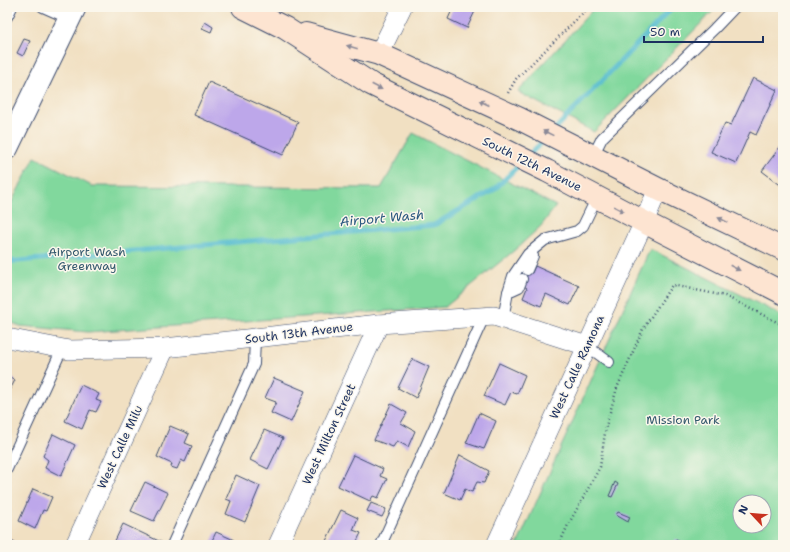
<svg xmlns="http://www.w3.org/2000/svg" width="790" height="552" font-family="'Shantell Sans',sans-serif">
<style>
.green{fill:#81d89d;stroke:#4e847e;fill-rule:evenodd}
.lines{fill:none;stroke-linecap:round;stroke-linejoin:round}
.stream{stroke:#51bbce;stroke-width:5}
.building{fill:#bda7ea}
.service-casing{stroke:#3b4a6d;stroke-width:12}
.minor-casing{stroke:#3b4a6d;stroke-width:20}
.tertiary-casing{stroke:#3b4a6d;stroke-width:24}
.secondary-casing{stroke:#3b4a6d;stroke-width:24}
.path{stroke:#3b4a6d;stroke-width:2.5;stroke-dasharray:1 3;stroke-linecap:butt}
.service{stroke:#fff;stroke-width:10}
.minor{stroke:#fff;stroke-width:19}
.tertiary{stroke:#fff;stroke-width:22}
.secondary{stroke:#fde4d1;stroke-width:22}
.oneway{fill:#8c8a98}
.labels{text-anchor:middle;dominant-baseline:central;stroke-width:3;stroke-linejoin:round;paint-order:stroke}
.street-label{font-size:12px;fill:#1b2f5e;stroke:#fbf7ec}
.park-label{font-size:12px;fill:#34596e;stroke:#fbf7ec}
.water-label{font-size:13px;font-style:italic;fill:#2b5980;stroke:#fbf7ec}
</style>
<rect width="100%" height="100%" fill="#fbf7ec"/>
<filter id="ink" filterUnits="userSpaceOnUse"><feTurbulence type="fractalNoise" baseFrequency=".025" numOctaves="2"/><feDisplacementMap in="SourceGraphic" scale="8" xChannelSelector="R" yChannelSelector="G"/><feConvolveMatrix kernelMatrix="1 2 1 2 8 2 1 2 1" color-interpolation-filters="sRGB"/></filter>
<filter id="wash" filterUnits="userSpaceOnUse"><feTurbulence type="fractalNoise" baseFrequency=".012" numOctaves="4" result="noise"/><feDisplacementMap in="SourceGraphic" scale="16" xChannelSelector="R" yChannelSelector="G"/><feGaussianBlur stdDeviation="0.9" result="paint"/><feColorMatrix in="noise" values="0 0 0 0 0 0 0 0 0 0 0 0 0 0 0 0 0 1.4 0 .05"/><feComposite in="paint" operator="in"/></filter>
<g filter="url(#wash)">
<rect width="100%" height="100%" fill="#f1e0c2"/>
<g class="green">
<path d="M595,7H717L594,132L518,92Z"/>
<path d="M413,133L556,206L541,226L516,249L445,307L88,332L20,326L7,321V211L35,157L92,186L381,188Z"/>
<path d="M650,249L783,316V545H517ZM740,502H764V526H740Z"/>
</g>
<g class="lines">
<g class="stream">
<path d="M554,130L673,7"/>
<path d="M529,155L546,138"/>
<path d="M7,262L434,225L495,189L520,164"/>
</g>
</g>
<g id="blocks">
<g class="building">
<path d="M446,7H477L467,28L448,19L452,10Z"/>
<path d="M205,22L213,27L211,32L202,28Z"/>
<path d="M24,39L30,41L23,56L17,53Z"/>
<path d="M753,78L777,90L756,135L750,132L736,163L711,152L725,123L731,125Z"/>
<path d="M209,82L298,122L283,155L194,115Z"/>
<path d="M783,143V187L762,171Z"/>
<path d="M535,266L579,286L570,305L546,294L541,306L523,298L527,288L524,286L527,281L518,277L522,268L532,273Z"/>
<path d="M412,359L429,367L416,398L398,388Z"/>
<path d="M499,363L525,375L517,394L511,392L505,405L484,396Z"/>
<path d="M7,375L15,380L7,396Z"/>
<path d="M274,378L305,391L291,422L271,413L276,402L265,398Z"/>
<path d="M81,385L99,394L96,400L101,402L96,412L90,410L82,429L65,421Z"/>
<path d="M391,404L407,413L401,423L415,431L408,447L397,441L393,447L374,440Z"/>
<path d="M479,413L496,421L484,449L466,443Z"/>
<path d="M170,426L189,434L185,443L192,446L185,462L181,460L177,469L171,467L172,464L157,457Z"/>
<path d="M264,430L283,438L268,469L250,460Z"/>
<path d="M53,434L75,445L61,476L45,468L48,460L43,456Z"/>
<path d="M353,455L383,469L380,476L387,479L378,498L373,496L370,501L338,486Z"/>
<path d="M460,455L489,471L484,483L477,482L472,492L465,489L460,500L444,493Z"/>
<path d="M236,475L260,486L245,522L226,514L231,501L226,499Z"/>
<path d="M145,482L168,493L154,521L131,511Z"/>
<path d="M615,482L618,484L612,497L609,496Z"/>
<path d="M33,489L52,497L46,511L43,510L35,529L19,521Z"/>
<path d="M371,503L386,509L382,517L367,511Z"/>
<path d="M341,510L358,518L353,530L361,533L355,545H329L325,543Z"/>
<path d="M618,512L630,517L628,522L616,515Z"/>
<path d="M123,524L163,543L162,545H113Z"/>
<path d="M216,532L234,540L232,545H210Z"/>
<path d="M676,539L689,545H672Z"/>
<path d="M9,540L19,545H7Z"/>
</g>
</g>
</g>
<g filter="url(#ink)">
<use href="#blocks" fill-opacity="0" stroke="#3b4a6d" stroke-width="1"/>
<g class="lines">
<g class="service-casing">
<g id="service">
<path d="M43,7L70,19"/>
<path d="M7,17L12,7"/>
<path d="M593,156L602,138L714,29L735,7"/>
<path d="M527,270L533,256"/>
<path d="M508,292L519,287L522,279"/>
<path d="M503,319L508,292L513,276L528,254L545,240L577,231L583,226L597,197"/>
<path d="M587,346L609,362"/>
<path d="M7,469L62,349"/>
<path d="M172,545L254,364L255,338"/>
<path d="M381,545L484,317"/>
</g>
</g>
<g class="minor-casing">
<g id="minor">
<path d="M379,54L402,7"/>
<path d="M7,338L69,350L165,348L379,324L494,316L587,346"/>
<path d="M75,545L165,348"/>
<path d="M278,545L379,324"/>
<path d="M496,545L644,222L658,189"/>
</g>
</g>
<g class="tertiary-casing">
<path id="tertiary" d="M7,148L75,7"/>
</g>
<g class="secondary-casing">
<g id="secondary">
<path d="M243,7L285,28L371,84L547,171L644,222L783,293"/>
<path d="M306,34L379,54L520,119L658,189L783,249"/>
</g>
</g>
<g class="path">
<path d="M508,93L516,79L589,7"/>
<path d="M559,545L567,527L600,467L606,426L617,388L643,329L672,285L725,296L783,325"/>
</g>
<use href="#service" class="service"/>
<use href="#minor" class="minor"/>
<use href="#tertiary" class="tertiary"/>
<use href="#secondary" class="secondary"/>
</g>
<defs><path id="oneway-solid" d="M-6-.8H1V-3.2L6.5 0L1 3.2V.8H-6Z"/></defs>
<g class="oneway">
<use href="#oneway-solid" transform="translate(352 47) rotate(-164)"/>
<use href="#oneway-solid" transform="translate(377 87) rotate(27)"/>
<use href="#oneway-solid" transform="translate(484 103) rotate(-155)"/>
<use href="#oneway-solid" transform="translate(548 133) rotate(-154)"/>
<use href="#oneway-solid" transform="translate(619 209) rotate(28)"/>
<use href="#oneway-solid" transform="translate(723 220) rotate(-154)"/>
<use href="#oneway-solid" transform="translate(735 268) rotate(27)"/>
</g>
</g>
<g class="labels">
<g class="street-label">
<text transform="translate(532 164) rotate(26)">South 12th Avenue</text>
<text transform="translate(299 333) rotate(-7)">South 13th Avenue</text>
<text transform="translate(577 367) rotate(-65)">West Calle Ramona</text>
<text transform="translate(329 434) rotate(-65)">West Milton Street</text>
<text transform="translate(120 447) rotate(-65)">West Calle Milu</text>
</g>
<g class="park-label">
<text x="87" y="252">Airport Wash<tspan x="87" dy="14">Greenway</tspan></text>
<text x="683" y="420">Mission Park</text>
</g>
<g class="water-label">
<text transform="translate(382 218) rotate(-5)">Airport Wash</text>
</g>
</g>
<rect width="790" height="552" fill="none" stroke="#fbf7ec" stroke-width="24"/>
<g transform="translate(752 514) rotate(296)"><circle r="19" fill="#fbf7ec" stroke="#a1a7b3"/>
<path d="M0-3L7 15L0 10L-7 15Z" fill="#c8321e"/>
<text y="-6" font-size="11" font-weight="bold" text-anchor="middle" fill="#1b2f5e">N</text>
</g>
<path d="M644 36v6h119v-6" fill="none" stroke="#1b2f5e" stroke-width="2"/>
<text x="650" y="36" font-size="12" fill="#1b2f5e" stroke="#fbf7ec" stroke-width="3" paint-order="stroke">50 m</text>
</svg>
